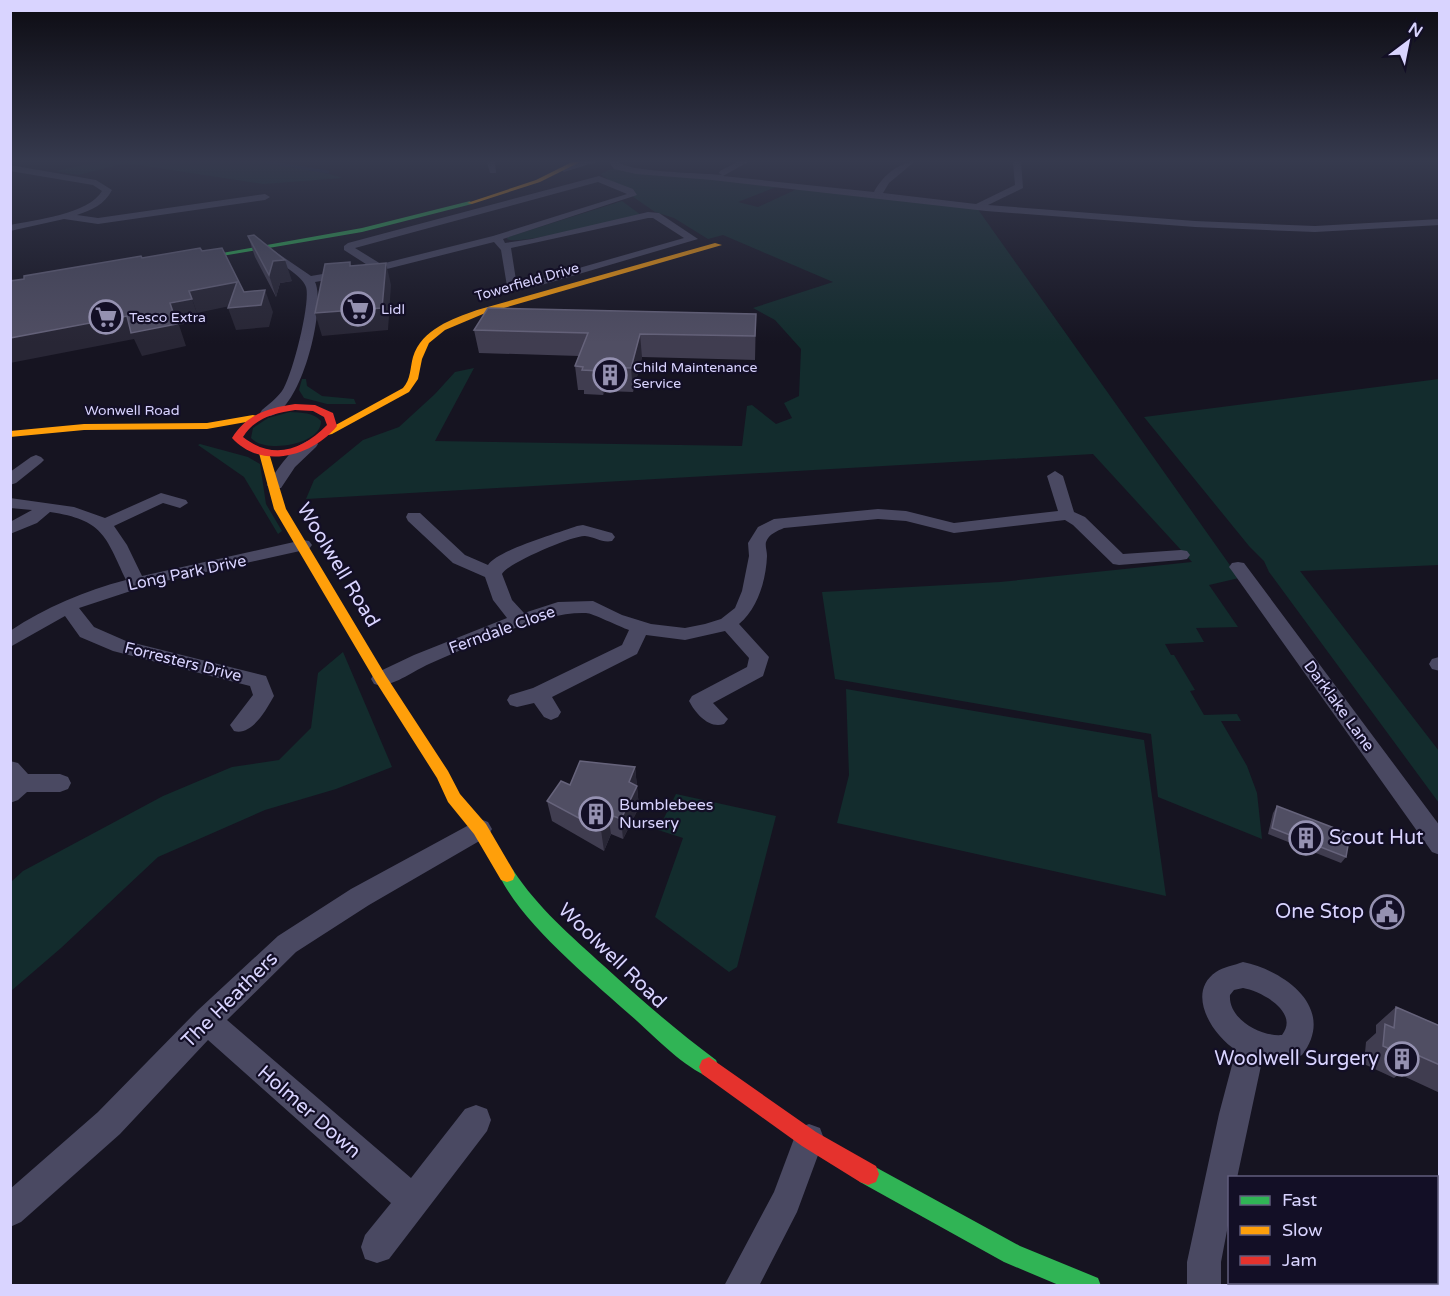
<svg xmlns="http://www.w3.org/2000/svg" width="1450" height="1296" font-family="'Varela Round',sans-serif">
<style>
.green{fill:#132c2d}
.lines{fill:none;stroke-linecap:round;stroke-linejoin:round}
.stream{stroke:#0d2144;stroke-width:3}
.street{fill:#4a4962;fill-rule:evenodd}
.fast{fill:#30b455;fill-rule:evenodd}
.slow{fill:#ff9f0a;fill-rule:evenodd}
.jam{fill:#e5322d;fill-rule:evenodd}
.wall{fill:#403d50}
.shaded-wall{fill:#282635}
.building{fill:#504e63;stroke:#66637b;stroke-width:1.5}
.labels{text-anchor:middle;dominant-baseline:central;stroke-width:4.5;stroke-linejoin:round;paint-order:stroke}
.far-street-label{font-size:14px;fill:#d9d4ff;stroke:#130f26}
.far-poi-label{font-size:14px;fill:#d9d4ff;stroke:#130f26;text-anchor:start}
.street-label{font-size:16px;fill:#d9d4ff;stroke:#130f26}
.poi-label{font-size:16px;fill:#d9d4ff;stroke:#130f26;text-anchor:start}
.near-street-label{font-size:20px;fill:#d9d4ff;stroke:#130f26}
.near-poi-label{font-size:20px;fill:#d9d4ff;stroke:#130f26;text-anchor:end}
</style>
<rect width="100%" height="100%" fill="#161421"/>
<g class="green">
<path d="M98,162H264C290,169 317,169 343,178L263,184L126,163L78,175L55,171Z"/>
<path d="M614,168L776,187L738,202L758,207L797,189L977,208L1239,578L1209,585L1238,627L1196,628L1204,642L1165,644L1171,655H1174L1195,690L1190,691L1204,715L1237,714L1241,721H1221L1247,766L1257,793L1262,839L1158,797L1151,734L835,679L822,592L1000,582L1192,562L1093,454L306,499L314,480L363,440L399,427L435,394L455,372L474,368L435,441L742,446L747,406L752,405L776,424L792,418L784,403L799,396L801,349L775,320L753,308L833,282L723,235L708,239L674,218L655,212L600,174Z"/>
<path d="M622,201L641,215C620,219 519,246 507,239L508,237Z"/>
<path d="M302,379H306L307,386L322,396L354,399L356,404H327L304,398L299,390Z"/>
<path d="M1439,379V565L1300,571L1439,751V803L1269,572L1264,561L1249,546L1144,417Z"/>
<path d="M290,412C302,413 313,412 321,421C322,445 265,454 251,438L253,428L268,418Z"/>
<path d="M200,444L248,457L260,464L266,504L282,531L278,534L244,477L198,445Z"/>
<path d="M343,652L392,767L336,789L265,810L158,857L61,948L11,991V882L23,871L163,796L232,767L279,760L311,728L318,673Z"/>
<path d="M846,689L1144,740L1166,896L837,823L849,775Z"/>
<path d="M676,794L776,816L737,967L729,972L655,917L683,838L658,830Z"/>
</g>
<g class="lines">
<path class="stream" d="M267,162L328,172"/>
<g class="street">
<path d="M487,162H495L496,173H490Z"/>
<path d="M581,162H596L564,172L560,169Z"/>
<path d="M609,162H618C629,172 702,173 722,175L719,173L720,171L737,162H748L723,176L874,192C881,178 898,162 914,162L889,183L883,193L976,204L1015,185L1013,162H1021L1023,188L988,205L1195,221L1315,226L1440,219V225L1315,232L1195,227L986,211L712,180L636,174L614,169Z"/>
<path d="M10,165L96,180L112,190C104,205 92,210 77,215L98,218L265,194L270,197L265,200L98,224L64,219L10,231V225C35,220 89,214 102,191L93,185L10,171Z"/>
<path d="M599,176L633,189L637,195L503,239L505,243L532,239L648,212L659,213L698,239L538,286H507L501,250L494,242L379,271L315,282C327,306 299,425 262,416L260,413L262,410C269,404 277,398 282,391C292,377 311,302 306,287C302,274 273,260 262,252V248H270L311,276L369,266L344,250V246L348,243ZM598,182L627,194L493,236L381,264L355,248ZM648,218H653L684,238L537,280H516L511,248Z"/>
<path d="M311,440L316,441L318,444L316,447L295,467L281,488H269L267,485C277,470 293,444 311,440Z"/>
<path d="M36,455L41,457L44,460L41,463L16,483L10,485V472L31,457Z"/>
<path d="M1055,471L1063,476L1074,512L1085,517L1123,554L1181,550L1187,551L1190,555L1187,559L1181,560L1119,565L1113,564L1073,525L1065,520L954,533L906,521L878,519L784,528C777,531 769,534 766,542C765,546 767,551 767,556C766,580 758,608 739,624L769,657L763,676L713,703L728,719L724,724C709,729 696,714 689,701L692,696L747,667L749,658L725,631L685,640L646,635L637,654L552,697L561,712L558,717L551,720L544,717L534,703L517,707L510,705L507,700L510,695L533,688L622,645L629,630C620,627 592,613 586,613C542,611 471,646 429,664C413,671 391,689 374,684L371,679L374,674L414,655L507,618L493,600L485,577L453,563L408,521L406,517L408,513H420L465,555L488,565C498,550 558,533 577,526L583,525L612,533L615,537L612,541C602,543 595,537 585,536C573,535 506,564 502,574L512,600L524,613L558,602L593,601L622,615L651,624L685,628L705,624L721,619L735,608L742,591L749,556L748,543L758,527L774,519L878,509L906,511L954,523L1058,511L1047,476Z"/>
<path d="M161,493L186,500L188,503L180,508L163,503L114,526L127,545L142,576L303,540L309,541L312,545L309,549L152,584L79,608L94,627L126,641L266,676L274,696C266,710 252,736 234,731L230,725L253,695L250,686L113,651L80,637L65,616L10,647V631C46,607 84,591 126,580C105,535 103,520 50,512L37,523L10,534V522L32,510L10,508V498L74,507L105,518Z"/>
<path d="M1238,562L1244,563L1440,826V855L1432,852L1232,571L1229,567L1232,563Z"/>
<path d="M1439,657H1440V671L1432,669L1429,664L1432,659Z"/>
<path d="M10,761L18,763L28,774H60L68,777L71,783L68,789L60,792H27L18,800L10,803Z"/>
<path d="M480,819L488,822L492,829L488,836L369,905L296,952L227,1020L411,1178L465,1109L476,1105L487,1109L491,1120L487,1131L389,1259L377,1263L365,1259L361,1247L365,1235L391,1203L208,1040L120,1134L21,1222L10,1227V1189L98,1112L197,1011L278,936L351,889Z"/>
<path d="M1243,962C1286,971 1337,1009 1302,1055C1288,1062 1278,1065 1262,1061L1237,1178H1230V1215L1221,1262V1286H1187V1262L1219,1114L1236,1050C1213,1036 1185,993 1216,972C1223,967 1235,965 1243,962ZM1243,988C1261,991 1300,1012 1282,1035C1261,1037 1228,1019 1230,995L1234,990Z"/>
<path d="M809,1124L820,1128L824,1139L797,1212L759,1286H724L774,1192L798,1128Z"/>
</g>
<g class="fast">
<path d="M470,201L472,204L362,232L181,263L177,261L362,228Z"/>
<path d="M507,868L513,870C538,908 571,936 604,966C640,999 677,1031 716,1060L719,1067L716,1074L709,1077C684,1067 657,1039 637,1021C595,983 523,925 499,875L501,870Z"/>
<path d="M868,1163L1020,1246L1098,1278L1101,1286H1061L1004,1262L860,1182L857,1174L860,1166Z"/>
</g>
<g class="slow">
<path d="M572,162H580L540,182L472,204L467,203L536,180Z"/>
<path d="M715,243L722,245L483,314L445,330L429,343L422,359L418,379L409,392L332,434L328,435L323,432L403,388C411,379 410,368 413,357C422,329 452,319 477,310Z"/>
<path d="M253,415L257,416V420L207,429L84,430L10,437V431L84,424L207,423Z"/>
<path d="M264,450L269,453L286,509L386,676L448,771L460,794L486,824L513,870L515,875L513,880L507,882L501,880L474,834L448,802L437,778L376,682L274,509L259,453Z"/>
</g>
<g class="jam">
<path d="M295,404L315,405L333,413L337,426C312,457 261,470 232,438C247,414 268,408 295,404ZM295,410L313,411L324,417L327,425C302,451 272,460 243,437C255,418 274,413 295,410Z"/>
<path d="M709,1057L816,1132L876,1166L879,1174L876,1182L868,1185L860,1182L802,1146L702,1074L699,1067L702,1060Z"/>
</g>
</g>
<g class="wall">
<path d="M248,236L292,281L280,283L276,297L255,257Z"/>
<path d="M756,314L755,360L642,357L633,392L605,391L603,395L584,394V390H578L575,366L579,356L479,353L474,330Z"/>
<path d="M635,767L639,807L623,839L611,834L604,851L552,821L547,801Z"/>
<path d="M1277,806L1346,857L1341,863L1268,834L1273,813Z"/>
<path d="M1396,1007L1440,1026V1093L1399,1074L1394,1078L1364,1064L1366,1042L1376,1033V1025Z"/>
</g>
<g class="shaded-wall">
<path d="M285,260L292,281L280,283L276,297L269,275L273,261Z"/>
<path d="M386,263L391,285L388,330L322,336L315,313Z"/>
<path d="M237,282L244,303L197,313L189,291Z"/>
<path d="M265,290L273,312L269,327L236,330L228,308Z"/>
<path d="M192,299L200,321L179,325L186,346L142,356L134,339L10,363V338Z"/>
<path d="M640,334L642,357L633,392L631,368Z"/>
<path d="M603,367L605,391L603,395L601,371Z"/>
<path d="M635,767L639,807L623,839L621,819L629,782Z"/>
<path d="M608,814L611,834L604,851L601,830Z"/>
</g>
<g class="building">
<path d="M254,235L285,260L273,261L269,275L248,236Z"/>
<path d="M200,248L202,251L222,248L244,292L265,290L261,305L228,308L237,282L189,291L192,299L170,303L177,324L131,333L127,316L10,338V281L24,279V276L141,256L142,258Z"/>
<path d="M350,262V266L386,263L382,308L315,313L325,264Z"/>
<path d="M488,308L756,314L755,336L640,334L631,368L603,367L601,371L582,370L583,367L575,366L588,333L474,330Z"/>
<path d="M580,761L635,767L629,782L637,786L621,819L608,814L601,830L547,801L561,781L570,785Z"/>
<path d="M1277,806L1350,834L1346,857L1272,828Z"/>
<path d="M1396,1007L1440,1026V1065L1415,1054L1414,1060L1383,1046L1385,1024L1394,1028Z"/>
</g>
<linearGradient id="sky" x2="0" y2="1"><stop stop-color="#0c0b12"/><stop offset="0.47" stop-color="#363a4e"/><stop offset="1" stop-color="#363a4e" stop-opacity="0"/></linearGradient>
<rect width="1450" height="343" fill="url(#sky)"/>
<defs>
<g id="supermarket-ring" transform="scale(1.725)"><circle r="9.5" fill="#130f26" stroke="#9591b1" stroke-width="1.5"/><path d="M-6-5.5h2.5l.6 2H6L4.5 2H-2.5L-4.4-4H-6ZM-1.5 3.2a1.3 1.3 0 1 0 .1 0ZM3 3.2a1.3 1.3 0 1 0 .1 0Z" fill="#9591b1"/></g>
<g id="building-ring" transform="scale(1.725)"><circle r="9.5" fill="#130f26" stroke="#9591b1" stroke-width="1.5"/><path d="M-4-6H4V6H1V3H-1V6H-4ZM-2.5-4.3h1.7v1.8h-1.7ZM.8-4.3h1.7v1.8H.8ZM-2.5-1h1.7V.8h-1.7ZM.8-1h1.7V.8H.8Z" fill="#9591b1"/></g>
<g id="civic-ring" transform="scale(1.725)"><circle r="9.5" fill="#130f26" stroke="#9591b1" stroke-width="1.5"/><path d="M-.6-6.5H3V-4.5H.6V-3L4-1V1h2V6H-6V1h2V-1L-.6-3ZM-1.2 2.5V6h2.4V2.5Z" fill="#9591b1"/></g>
</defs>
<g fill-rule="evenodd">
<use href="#supermarket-ring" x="358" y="309"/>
<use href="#supermarket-ring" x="106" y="317"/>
<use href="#building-ring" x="610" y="375"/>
<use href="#building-ring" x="596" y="814"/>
<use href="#building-ring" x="1306" y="838"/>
<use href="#civic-ring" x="1387" y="912"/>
<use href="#building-ring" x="1402" y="1059"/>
</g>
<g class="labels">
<g class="far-street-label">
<text transform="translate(527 282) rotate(-16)">Towerfield Drive</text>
<text x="132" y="410">Wonwell Road</text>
</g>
<g class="far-poi-label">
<text x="381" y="309">Lidl</text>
<text x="129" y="317">Tesco Extra</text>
<text x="633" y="367">Child Maintenance<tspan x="633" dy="16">Service</tspan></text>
</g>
<g class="street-label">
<text transform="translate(187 573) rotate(-12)">Long Park Drive</text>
<text transform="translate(502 630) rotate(-20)">Ferndale Close</text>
<text transform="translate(183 662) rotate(14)">Forresters Drive</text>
<text transform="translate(1339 706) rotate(54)">Darklake Lane</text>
</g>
<g class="poi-label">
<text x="619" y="805">Bumblebees<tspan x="619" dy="18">Nursery</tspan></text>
</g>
<g class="near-street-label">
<text transform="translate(338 565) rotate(59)">Woolwell Road</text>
<text transform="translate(612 956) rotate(44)">Woolwell Road</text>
<text transform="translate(230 1000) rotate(-45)">The Heathers</text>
<text transform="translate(309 1112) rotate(41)">Holmer Down</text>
</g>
<g class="near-poi-label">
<text x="1329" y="838" text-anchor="start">Scout Hut</text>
<text x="1364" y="912">One Stop</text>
<text x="1379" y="1059">Woolwell Surgery</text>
</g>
</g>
<rect width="1450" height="1296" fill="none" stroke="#d9d4ff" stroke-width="24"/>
<rect x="1228" y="1176" width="210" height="108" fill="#130f26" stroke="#625e7d" stroke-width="1.5"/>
<rect x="1240" y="1196" width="30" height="9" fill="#30b455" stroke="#625e7d" stroke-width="1.5"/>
<text x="1282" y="1206" font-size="18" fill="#d9d4ff">Fast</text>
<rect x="1240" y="1226" width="30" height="9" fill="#ff9f0a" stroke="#625e7d" stroke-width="1.5"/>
<text x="1282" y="1236" font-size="18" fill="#d9d4ff">Slow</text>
<rect x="1240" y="1256" width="30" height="9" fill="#e5322d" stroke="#625e7d" stroke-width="1.5"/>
<text x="1282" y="1266" font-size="18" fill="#d9d4ff">Jam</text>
<g transform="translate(1408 42) rotate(32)" stroke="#130f26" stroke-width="4.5" paint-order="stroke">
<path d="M0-4.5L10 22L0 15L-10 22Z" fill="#d9d4ff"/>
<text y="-9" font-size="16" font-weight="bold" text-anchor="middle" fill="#d9d4ff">N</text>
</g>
</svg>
